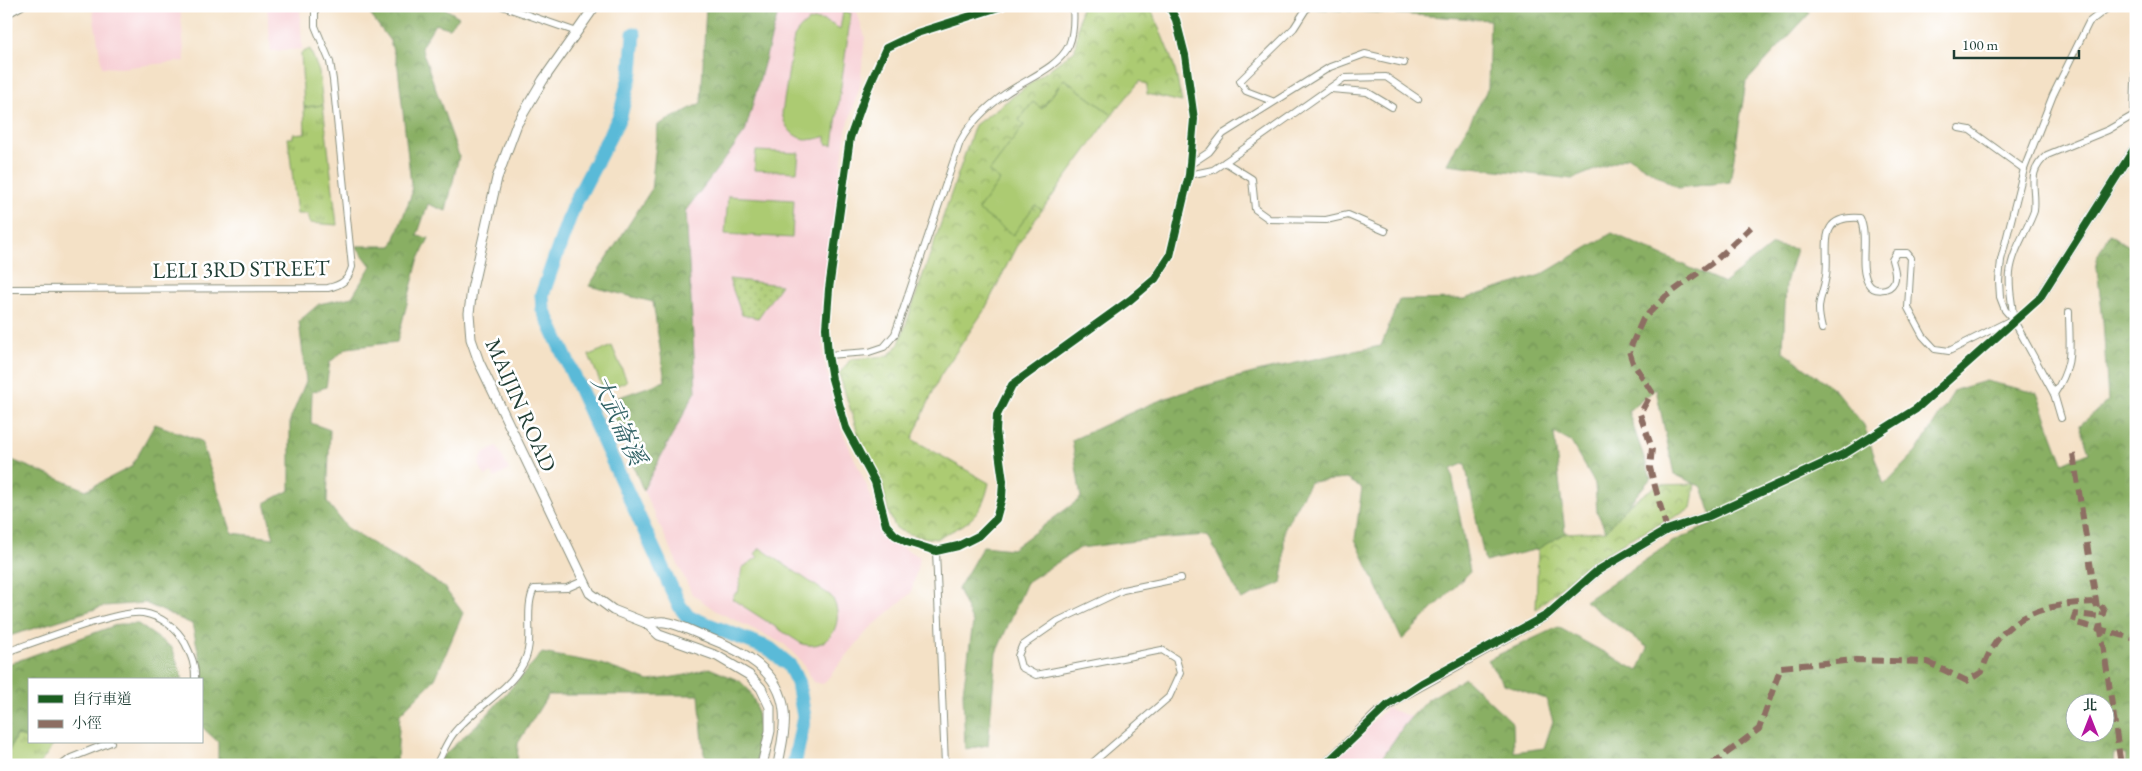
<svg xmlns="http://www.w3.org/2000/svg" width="2142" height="771" font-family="'EB Garamond','Noto Serif TC',serif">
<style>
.built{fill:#f7cfd4}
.grass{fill:url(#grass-tufts);stroke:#668453}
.forest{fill:url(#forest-crowns);stroke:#54764c;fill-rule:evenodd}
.park{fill:url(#park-crowns);stroke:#668453}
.garden{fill:url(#garden-dots);stroke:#668453}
.pitch{fill:#accb72;stroke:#668453}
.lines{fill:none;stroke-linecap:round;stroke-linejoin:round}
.river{stroke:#5abad8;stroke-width:15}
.secondary-tunnel{stroke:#c9c0a9;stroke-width:9;stroke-dasharray:9 4.5;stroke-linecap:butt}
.street-casing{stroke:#8a8f7d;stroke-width:8}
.secondary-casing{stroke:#8a8f7d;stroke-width:11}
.street{stroke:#fff;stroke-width:6}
.secondary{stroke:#fff;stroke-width:9}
.quiet{stroke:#8d6e63;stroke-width:6;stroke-dasharray:12 6;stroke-linecap:butt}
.cycleway-casing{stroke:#fff;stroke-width:11}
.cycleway{stroke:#1b5e20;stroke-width:8}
.labels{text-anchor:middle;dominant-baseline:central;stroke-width:5;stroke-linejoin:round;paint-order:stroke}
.street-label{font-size:22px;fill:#1f3d34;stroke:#fff}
.water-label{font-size:24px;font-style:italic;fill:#316265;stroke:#fff}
</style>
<defs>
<pattern id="grass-tufts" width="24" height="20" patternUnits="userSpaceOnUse" patternTransform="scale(1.25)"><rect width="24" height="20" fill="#accb72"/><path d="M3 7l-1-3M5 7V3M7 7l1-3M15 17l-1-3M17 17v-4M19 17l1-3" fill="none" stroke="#8ba65e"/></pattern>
<pattern id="forest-crowns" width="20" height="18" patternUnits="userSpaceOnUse" patternTransform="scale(1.25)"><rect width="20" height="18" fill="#89af64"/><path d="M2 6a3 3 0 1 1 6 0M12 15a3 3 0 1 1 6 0" fill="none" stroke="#6f9053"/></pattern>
<pattern id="park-crowns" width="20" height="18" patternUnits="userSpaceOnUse" patternTransform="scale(1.25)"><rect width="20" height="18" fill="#accb72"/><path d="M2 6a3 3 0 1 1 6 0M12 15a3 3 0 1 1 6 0" fill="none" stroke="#8ba65e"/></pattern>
<pattern id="garden-dots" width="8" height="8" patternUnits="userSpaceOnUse" patternTransform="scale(1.25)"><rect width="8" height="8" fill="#accb72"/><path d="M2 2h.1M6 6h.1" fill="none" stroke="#8ba65e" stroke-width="1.8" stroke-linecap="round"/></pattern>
</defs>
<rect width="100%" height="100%" fill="#fff"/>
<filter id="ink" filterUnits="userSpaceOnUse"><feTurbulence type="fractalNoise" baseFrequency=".02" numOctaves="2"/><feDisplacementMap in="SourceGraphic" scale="10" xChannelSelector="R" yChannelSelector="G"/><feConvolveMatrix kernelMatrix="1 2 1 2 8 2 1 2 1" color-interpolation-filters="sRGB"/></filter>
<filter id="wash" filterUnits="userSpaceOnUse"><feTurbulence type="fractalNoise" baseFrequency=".0096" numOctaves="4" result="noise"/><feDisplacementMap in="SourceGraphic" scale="20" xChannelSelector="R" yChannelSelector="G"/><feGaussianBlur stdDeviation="1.12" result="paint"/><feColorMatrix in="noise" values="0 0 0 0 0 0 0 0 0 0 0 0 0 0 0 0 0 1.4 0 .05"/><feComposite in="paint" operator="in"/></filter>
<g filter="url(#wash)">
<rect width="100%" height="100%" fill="#f4e1c6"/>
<g class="built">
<path d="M92,6H180L185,61L120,68L102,67Z"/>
<path d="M267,6H300L302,49L271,51Z"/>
<path d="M780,6H855L865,37L860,86L846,131L824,298L823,356L843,433L870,493L880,526L896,544L920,557L911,593L868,630L823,684L814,682L801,661L784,644L716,611L692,594L643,490L696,391L686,210L745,132Z"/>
<path d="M497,446L509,470L495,478L492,473L485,476L479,464L483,453Z"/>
<path d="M1387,708L1412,717L1377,765H1326Z"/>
</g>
<g class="grass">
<path d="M323,105L337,225L310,223L308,214H297L288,138H293V134L305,133L304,107Z"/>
<path d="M16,735L29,739V742L54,744L39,765H6V758Z"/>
</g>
<g class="forest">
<path d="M364,6H441L459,17L449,28L435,24L421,47L459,156L446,211L428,204L417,236L429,238L418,261L397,342L347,348L330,362L326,387L312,392L311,423L330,430L327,502L348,529L443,586L463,613L435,679L400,714L397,759L388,765H218V742L201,726V701L207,689L192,624L145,603L105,606L6,637V401L10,414L7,458L86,490L131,467L155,424L201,441L232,533L274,538L265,503L290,490V420L306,381L299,321L319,304L352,297L371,266L356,246H392L412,193L398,67L390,41Z"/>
<path d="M706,6H780L745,132L686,210L696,391L643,490L608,401L665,381L653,302L589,286L651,190L658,125L701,103Z"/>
<path d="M1805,6L1810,13L1746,82L1730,182L1678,188L1628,157L1572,179L1447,164L1488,88L1490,20L1292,7Z"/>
<path d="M1612,233L1724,283L1772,245L1796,249L1786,283L1783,351L1834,389L1864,425L1884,485L1916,452L1955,390L1986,381L2037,393L2063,463L2089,452L2080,425L2108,401L2103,321L2096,259L2109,234L2136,251V765H2125L2126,754L2115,753L2114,765H1377L1405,724L1427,700L1465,678L1513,723L1514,752L1544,748L1553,721L1546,699L1504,684L1487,660L1558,627L1638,671L1648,648L1585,601L1672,542L1714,523L1702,487L1674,474L1656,389L1628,411L1651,478L1606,531L1597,512L1595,484L1571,442L1554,433L1565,533L1538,549L1485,562L1465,463L1451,469L1470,572L1402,640L1355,539L1362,488L1347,479L1310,482L1284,529V566L1281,583L1241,600L1208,535L1151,539L1080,548L1027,582L996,653L988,745L965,749L963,692L973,623L958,589L983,546L1012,549L1081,498L1072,440C1108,424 1143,405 1181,393C1246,373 1314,358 1381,346L1399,300L1464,299L1541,275ZM2074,704H2104V734H2074Z"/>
<path d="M119,624H138L172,648L183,680H29V739L16,735L6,758V665Z"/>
<path d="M542,653L598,663L649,681L686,675L709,668L740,681L749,690L756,705L761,740L756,765H715L704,754L699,695H548L518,743L517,765H433L486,716Z"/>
</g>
<g class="park">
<path d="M1081,6H1150L1174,65L1182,102L1147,94V86L1140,81L1112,115L1064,79L1041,109L1032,103L1019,120L1025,124L990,172L1042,210L1016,247L985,309L940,376L912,439L989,483C981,520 967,523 936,539L916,536L901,531L895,527L888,511L882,482L864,452L839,374L851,359L888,356L899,344L975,125L1075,50Z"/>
<path d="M1695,484L1691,509L1629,539L1584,567L1536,609L1538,549L1565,533L1606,531L1627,506L1657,485Z"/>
</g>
<path class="garden" d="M729,279L781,285L758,318L742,315Z"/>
<g class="pitch">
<path d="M843,12L851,13L833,145L826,144V136C804,145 786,136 782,113L794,37C808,15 819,16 840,29Z"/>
<path d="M310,49L319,72L323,105L304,107L301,53Z"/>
<path d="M1064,79L1112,115L1042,210L1035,205L1013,235L978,210L1000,180L989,172L1024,125L1019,120L1033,102L1042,109Z"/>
<path d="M756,151L799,153L797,172L754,170Z"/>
<path d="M728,196L794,200L792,238L725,234Z"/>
<path d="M612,346L627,381L604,391L589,355Z"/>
<path d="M760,548L831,596C847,619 831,652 802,644L732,599L736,592L738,593L742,568L758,557L755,554Z"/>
</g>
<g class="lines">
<path class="river" d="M634,34L631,72L620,116L573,207L542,295L543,309L679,605L688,617L770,649L789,665L798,683L804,717L794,765"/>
</g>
</g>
<g filter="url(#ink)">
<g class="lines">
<path class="secondary-tunnel" d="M1709,516L1846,453L1916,409L2039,299"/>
<g class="street-casing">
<g id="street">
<path d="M502,6L577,32"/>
<path d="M1002,6L917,33L886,48L866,93L850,138L829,289L826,328L828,355L832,379L846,428L875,482L886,525L895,535L907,542L936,551L958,546L980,535L996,519L1002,497L1003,481L996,431L997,415L1012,385L1130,300L1155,279L1170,256L1189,175L1194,119L1185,55L1176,20L1169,6"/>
<path d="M6,15L22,6"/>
<path d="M1331,89L1367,92L1392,107"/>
<path d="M1272,101L1246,91L1240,81L1294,28L1308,6"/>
<path d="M1959,128L1970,130L2024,169"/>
<path d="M1225,162L1252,179L1255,209L1269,219L1326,220L1348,215L1385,231"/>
<path d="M1191,164L1209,152L1223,134L1330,67L1365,54L1404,63"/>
<path d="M1189,175L1213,170L1225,162L1344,78L1386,77L1418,99"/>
<path d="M6,289L328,288C341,285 348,281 352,267L333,80L330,62L315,26V6"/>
<path d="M1822,329C1815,300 1822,301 1826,276C1830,248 1815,215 1860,218C1869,238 1858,265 1868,283C1873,292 1889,292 1894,282C1897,275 1894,267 1892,260L1896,253H1907L1911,258L1908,308L1923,336L1935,349L1949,351L2013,319C2013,303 2008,289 2010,273C2012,251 2027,231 2034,211C2037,187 2025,174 2047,155L2108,130L2134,115L2136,47"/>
<path d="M828,355L869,352L884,347L895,334L960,142C970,123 987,107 1005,94C1024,80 1059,68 1069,45C1074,33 1074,19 1073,6"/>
<path d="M2054,394C2075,363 2069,347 2069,312"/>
<path d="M2061,418L2054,394L2013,319L2005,310L2000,297L1999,281L2001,260L2024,169L2053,95L2089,22L2110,6"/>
<path d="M936,551L945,765"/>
<path d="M6,652C33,643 119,609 143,613C161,616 177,628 185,643C191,655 196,666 195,680"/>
<path d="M62,765L71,758L111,742"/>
<path d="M436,765C442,755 446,743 453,734C473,708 507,693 523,664C536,641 523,611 534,589L567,588L583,581"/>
<path d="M1090,765L1169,697L1180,673L1176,659L1162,650L1036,675L1021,667L1018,656L1022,646L1058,621L1123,590L1181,578"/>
</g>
</g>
<g class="secondary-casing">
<g id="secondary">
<path d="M595,6L543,80L517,124L497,178L472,289L469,313L471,339L479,362L590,593L613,610L646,623L659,635L717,656L749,675L761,688L770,707V731L762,765"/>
<path d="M2039,299L2136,146"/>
<path d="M646,623C652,623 660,621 665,622C680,624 695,633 709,638C743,651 780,671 784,711C786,729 781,747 778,765"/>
<path d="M1325,765L1376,715L1400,697L1547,615L1597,571L1667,530L1709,516"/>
</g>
</g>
<use href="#street" class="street"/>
<use href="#secondary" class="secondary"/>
<g class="quiet">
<path d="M2073,454L2097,607"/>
<path d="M1667,530L1650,468L1652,448L1640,414L1652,392L1633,363L1629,351L1643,319L1665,297L1716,260L1751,227"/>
<path d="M2100,624L2121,765"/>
<path d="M1711,765L1759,729L1781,667L1856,660L1927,662L1967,681L1982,672C1998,615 2046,603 2099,602L2104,610L2102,617L2075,614L2073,622L2136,639"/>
</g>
<g class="cycleway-casing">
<g id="cycleway">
<path d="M1002,6L917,33L886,48L866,93L850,138L829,289L826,328L828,355L832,379L846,428L875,482L886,525L895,535L907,542L936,551L958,546L980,535L996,519L1002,497L1003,481L996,431L997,415L1012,385L1130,300L1155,279L1170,256L1189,175L1194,119L1185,55L1176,20L1169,6"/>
<path d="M1325,765L1388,705L1422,683L1547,615L1597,571L1667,530L1709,516L1846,453L1916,409L2039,299L2136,146"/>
</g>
</g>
<use href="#cycleway" class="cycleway"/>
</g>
</g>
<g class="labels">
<g class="street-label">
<text transform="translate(241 269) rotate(-1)">LELI 3RD STREET</text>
<text transform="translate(521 405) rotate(66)">MAIJIN ROAD</text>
</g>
<g class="water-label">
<text transform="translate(619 420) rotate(65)">大武崙溪</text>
</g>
</g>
<rect width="2142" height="771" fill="none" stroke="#fff" stroke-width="25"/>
<rect x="28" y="678" width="175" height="65" fill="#ffffff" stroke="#a5b1ae"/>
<rect x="38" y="695" width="25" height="8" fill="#1b5e20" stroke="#a5b1ae"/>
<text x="72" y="704" font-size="15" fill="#1f3d34">自行車道</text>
<rect x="38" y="720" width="25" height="8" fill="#8d6e63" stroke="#a5b1ae"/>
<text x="72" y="728" font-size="15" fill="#1f3d34">小徑</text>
<g transform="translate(2090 718)"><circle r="24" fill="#ffffff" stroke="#a5b1ae"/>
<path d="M0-4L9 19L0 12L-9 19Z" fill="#b5179e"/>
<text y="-8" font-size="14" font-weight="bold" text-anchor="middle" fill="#1f3d34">北</text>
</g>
<path d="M1954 50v8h125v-8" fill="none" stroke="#1f3d34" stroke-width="2.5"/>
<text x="1962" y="50" font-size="15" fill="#1f3d34" stroke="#ffffff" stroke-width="4" paint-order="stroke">100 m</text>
</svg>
